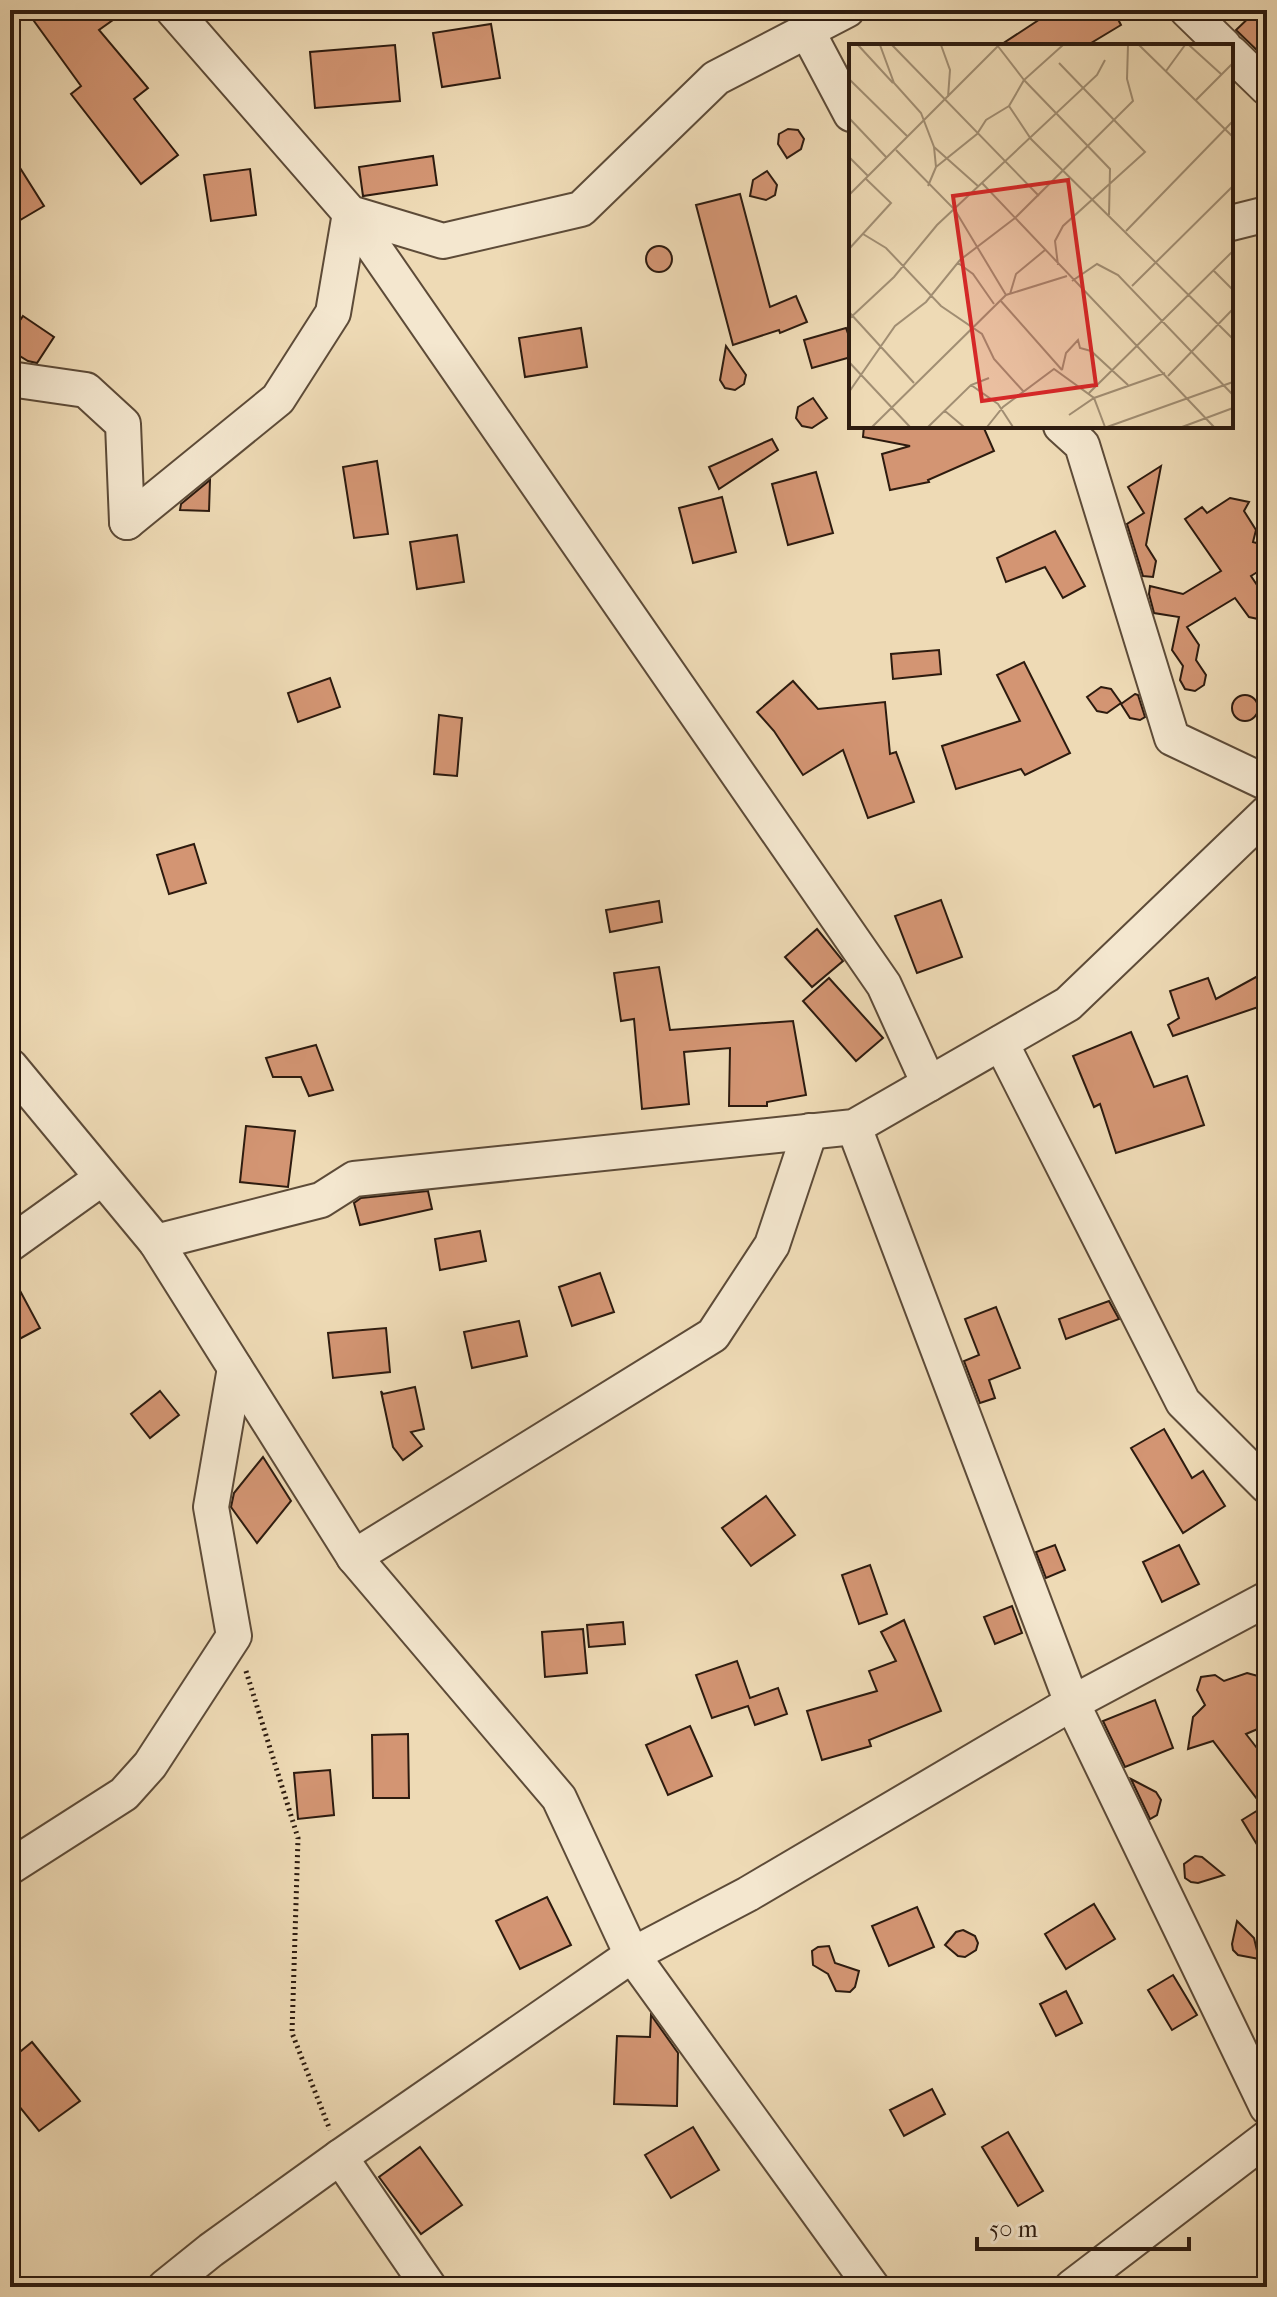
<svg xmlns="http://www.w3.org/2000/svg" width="1277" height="2297" font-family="'IM FELL French Canon',serif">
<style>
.building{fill:#d39573;stroke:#2d1b0f;stroke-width:2}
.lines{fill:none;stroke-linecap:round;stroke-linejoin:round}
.street-casing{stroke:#5d4b38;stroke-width:38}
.path{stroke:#2d1b0f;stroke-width:5;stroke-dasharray:2 4;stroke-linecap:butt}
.street{stroke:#f4e7cf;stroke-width:34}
.inset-road{fill:none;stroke:#a18e73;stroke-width:2}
.view{fill:#d62828;fill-opacity:0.15;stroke:#d62828;stroke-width:4}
.inset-edge{fill:none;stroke:#2d1b0f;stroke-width:4}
</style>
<rect width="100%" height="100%" fill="#eedab5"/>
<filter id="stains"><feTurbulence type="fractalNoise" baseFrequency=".0025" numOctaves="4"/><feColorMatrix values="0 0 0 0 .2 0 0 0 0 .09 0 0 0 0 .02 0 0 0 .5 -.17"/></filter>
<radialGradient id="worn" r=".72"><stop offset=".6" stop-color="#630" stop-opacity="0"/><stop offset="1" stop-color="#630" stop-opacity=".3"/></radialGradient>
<g class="building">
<path d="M26,10H127L99,30L148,88L134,99L178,155L141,184L71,94L81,86Z"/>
<path d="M1054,10H1113L1121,25L1086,46H999Z"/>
<path d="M1257,10H1267V60L1236,30Z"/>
<path d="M491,24L500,78L442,87L433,33Z"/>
<path d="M395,45L400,101L315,108L310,52Z"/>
<path d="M788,129L798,130L804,139L801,149L787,158L778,144L779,134Z"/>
<path d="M10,152L44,206L10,226Z"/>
<path d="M433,156L437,185L363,196L359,167Z"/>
<path d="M250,169L256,215L211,221L204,175Z"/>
<path d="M767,171L777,185L775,195L766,200L750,196L753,180Z"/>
<path d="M740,194L770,307L796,296L807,322L780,333L779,330L733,345L696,205Z"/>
<circle cx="659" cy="259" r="13"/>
<path d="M23,316L54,337L37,363L28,361L10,350V335Z"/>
<path d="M581,328L587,367L525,377L519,338Z"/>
<path d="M846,328L851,342V357L812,368L804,340Z"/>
<path d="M726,346L746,375L744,384L735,390L725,388L720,380Z"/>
<path d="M813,398L827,418L812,428L802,426L796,418L798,407Z"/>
<path d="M864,426H983L994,451L928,480L929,482L890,490L882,454L910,446L863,437Z"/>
<path d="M772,439L778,450L719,489L709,467Z"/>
<path d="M377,461L388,534L354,538L343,467Z"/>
<path d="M1161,466L1146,545L1156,561L1153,577L1143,576L1127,524L1144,513L1128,487Z"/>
<path d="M816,472L833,533L788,545L772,484Z"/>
<path d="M210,480L209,511L180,510L181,504Z"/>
<path d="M722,497L736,552L693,563L679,508Z"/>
<path d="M1230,498L1249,502L1244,511L1256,530L1253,542L1267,546V566L1251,576L1267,600V621L1249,617L1235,598L1187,627L1199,645L1196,660L1206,675L1204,685L1195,691L1185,689L1180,680L1183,666L1172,650L1179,617L1154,613L1149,594L1150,586L1183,594L1221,571L1185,519L1202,507L1207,513Z"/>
<path d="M1055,531L1085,586L1063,598L1045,567L1006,582L997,558Z"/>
<path d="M457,535L464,582L417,589L410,542Z"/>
<path d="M939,650L941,674L893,679L891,654Z"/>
<path d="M1024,662L1070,753L1025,775L1021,769L956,789L942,746L1020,721L997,675Z"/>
<path d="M330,678L340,707L298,722L288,693Z"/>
<path d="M793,681L818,709L885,702L890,754L896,752L914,802L868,818L843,750L803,775L774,731L757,712Z"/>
<path d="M1101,687L1111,689L1121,703L1107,713L1097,711L1087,697Z"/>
<path d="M1135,694L1138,695L1145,717L1140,720L1130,718L1121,704Z"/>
<circle cx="1245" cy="708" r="13"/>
<path d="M439,715L462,718L457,776L434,774Z"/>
<path d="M194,844L206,883L169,894L157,855Z"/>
<path d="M941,900L962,957L917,973L895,916Z"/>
<path d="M659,901L662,922L610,932L606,910Z"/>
<path d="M817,929L843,961L812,987L785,957Z"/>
<path d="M659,967L670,1030L793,1021L806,1095L767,1102V1106H729L730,1048L684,1052L689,1104L642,1109L634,1019L621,1021L614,973Z"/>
<path d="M1267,971V1004L1173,1036L1168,1025L1179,1018L1170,991L1208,978L1216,999Z"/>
<path d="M829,978L883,1038L856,1061L803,1001Z"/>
<path d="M1131,1032L1154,1087L1187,1076L1204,1125L1116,1153L1100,1104L1094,1107L1073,1056Z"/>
<path d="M316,1045L333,1090L309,1096L301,1077H273L266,1058Z"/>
<path d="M246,1126L295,1131L288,1187L240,1182Z"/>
<path d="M428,1191L432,1209L360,1225L354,1203L361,1198Z"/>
<path d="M480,1231L486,1261L440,1270L435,1239Z"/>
<path d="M10,1272L40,1328L10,1344Z"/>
<path d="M600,1273L614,1312L572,1326L559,1287Z"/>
<path d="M1109,1301L1119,1319L1066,1339L1059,1319Z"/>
<path d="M996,1307L1020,1368L989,1380L995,1398L980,1403L964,1361L979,1355L965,1319Z"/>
<path d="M519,1321L527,1356L472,1368L464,1332Z"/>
<path d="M386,1328L390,1372L333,1378L328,1333Z"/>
<path d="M415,1387L424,1429L411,1432L422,1446L403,1460L393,1447L381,1391L383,1394Z"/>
<path d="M160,1391L179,1415L150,1438L131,1414Z"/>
<path d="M1164,1429L1192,1478L1203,1471L1225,1506L1183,1533L1131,1448Z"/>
<path d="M263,1457L291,1501L257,1543L231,1507L234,1493Z"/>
<path d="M766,1496L795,1535L751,1566L722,1528Z"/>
<path d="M1055,1545L1065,1570L1046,1578L1036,1552Z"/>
<path d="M1179,1545L1199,1584L1162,1602L1143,1562Z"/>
<path d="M870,1565L887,1614L859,1624L842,1575Z"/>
<path d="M1012,1606L1022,1633L995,1644L984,1617Z"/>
<path d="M904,1620L941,1711L869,1740L871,1746L822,1760L807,1711L877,1691L869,1671L896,1661L881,1632Z"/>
<path d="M623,1622L625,1644L589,1647L587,1625Z"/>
<path d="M583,1629L587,1673L545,1677L542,1632Z"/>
<path d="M737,1661L750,1698L778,1688L787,1714L755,1725L748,1706L712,1718L696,1675Z"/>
<path d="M1247,1673L1258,1676V1700L1267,1701V1725L1246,1734L1267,1761V1861L1242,1820L1263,1807L1213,1741L1188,1749L1193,1717L1205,1705L1197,1690L1201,1677L1215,1675L1224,1681Z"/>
<path d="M1155,1700L1173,1748L1125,1767L1103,1721Z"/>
<path d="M690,1726L712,1776L668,1795L646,1745Z"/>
<path d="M408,1734L409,1798H373L372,1735Z"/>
<path d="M330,1770L334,1815L298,1819L294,1773Z"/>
<path d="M1131,1779L1156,1792L1161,1800L1157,1815L1150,1819Z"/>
<path d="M1195,1856L1202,1857L1224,1875L1198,1883L1191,1882L1185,1878L1184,1864Z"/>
<path d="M547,1897L571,1945L520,1969L496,1921Z"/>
<path d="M1094,1904L1115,1939L1066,1969L1045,1934Z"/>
<path d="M917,1907L934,1947L889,1966L872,1926Z"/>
<path d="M1237,1921L1254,1938L1259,1959L1238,1955L1233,1950L1232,1944Z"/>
<path d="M963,1930L975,1936L978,1943L976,1950L965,1957L958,1956L945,1945L956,1932Z"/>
<path d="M829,1946L835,1963L859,1971L855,1987L850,1992L836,1991L828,1974L813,1965L812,1951L818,1947Z"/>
<path d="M1173,1975L1197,2015L1172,2030L1148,1990Z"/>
<path d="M1066,1991L1082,2023L1056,2036L1040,2004Z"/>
<path d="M651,2015L678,2053L677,2106L614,2104L617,2036L650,2037Z"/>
<path d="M32,2042L80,2101L39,2131L10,2095V2060Z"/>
<path d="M932,2089L945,2114L904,2136L890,2110Z"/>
<path d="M693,2127L719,2170L671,2198L645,2155Z"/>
<path d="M1008,2132L1043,2191L1018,2206L982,2147Z"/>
<path d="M420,2147L462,2205L421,2234L379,2177Z"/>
</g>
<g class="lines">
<g class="street-casing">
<g id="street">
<path d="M173,10L350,213L443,241L581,209L716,78L847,10"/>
<path d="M1187,10L1224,46"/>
<path d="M807,31L851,114"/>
<path d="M1231,53L1267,88"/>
<path d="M350,213L884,985L929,1084"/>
<path d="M1231,223L1267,214"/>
<path d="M10,379L86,390L123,424L127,522"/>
<path d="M1061,426L1082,445L1172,738L1267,783"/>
<path d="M127,522L278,399L333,313L350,213"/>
<path d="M1001,1043L1183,1402L1267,1486"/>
<path d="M10,1066L156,1242L354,1557L559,1798L632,1955L872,2287"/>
<path d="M854,1127L1072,1703L1267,2107"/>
<path d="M156,1242L321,1200L354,1179L854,1127L1068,1004L1267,813"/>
<path d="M10,1244L102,1178"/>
<path d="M354,1557L713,1335L772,1245L810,1131"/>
<path d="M10,1867L124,1794L150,1765L234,1636L211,1507L235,1368"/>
<path d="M340,2157L429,2287"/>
<path d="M165,2287L211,2250L340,2157L632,1955L748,1894L1072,1703L1267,1599"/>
<path d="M1072,2287L1267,2138"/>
</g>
</g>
<path class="path" d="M246,1671L298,1838L292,2033L330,2130"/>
<use href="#street" class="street"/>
</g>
<g transform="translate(849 44)">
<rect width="384" height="384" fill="#eedab5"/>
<path class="inset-road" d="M9,1L44,39M31,1L45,39L72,69L85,103L87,123L79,142M43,1L190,152M92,1L101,26L99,53M148,1L175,36L160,62L182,95L384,295M214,1L175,36L261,125L260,171M290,1L384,93M340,1L372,30M317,27L336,1M0,35L59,93M347,56L384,19M0,74L38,114M85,103L130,143M47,106L106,166L157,251M0,113L19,132M87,123L128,90L137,76L160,62M133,139L365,383M0,151L150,1M277,187L384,77M14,190L37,204L92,262L133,290L145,315L175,348M0,205L42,159L16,134M109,219L124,230L145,260M209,221L206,197L214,182L296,108L210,19M364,226L384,246M223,237L248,220L269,231L384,351M283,242L384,142M161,250L167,230L196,206M151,256L213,326M0,268L65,339M0,275L45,233L88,181L248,31L256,16M0,318L61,383M213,326L217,309L229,296L231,304L242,307L279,341M319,332L384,265M122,341L149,360L164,383M0,348L46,282L77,258L111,216L166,174L284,57L278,35L279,1M240,349L384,207M96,367L115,383M220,371L245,354L316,329M23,383L157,251L218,232M79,383L122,341L140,334M138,383L154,363L205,325L245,354L256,383M258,383L384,338M333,383L384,364"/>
<path class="view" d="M219,136L247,341L133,357L104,152Z"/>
<rect width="384" height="384" class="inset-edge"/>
</g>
<rect width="1277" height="2297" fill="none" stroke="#eedab5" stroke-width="40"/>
<rect x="12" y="12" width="1253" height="2273" fill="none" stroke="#2d1b0f" stroke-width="4"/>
<rect x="20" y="20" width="1237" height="2257" fill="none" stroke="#2d1b0f" stroke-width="2"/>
<path d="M977 2237v12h212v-12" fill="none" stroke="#2d1b0f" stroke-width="4"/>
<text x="989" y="2237" font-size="24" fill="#2d1b0f" stroke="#f4e7cf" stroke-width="6" paint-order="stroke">50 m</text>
<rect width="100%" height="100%" filter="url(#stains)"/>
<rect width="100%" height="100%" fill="url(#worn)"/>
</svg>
